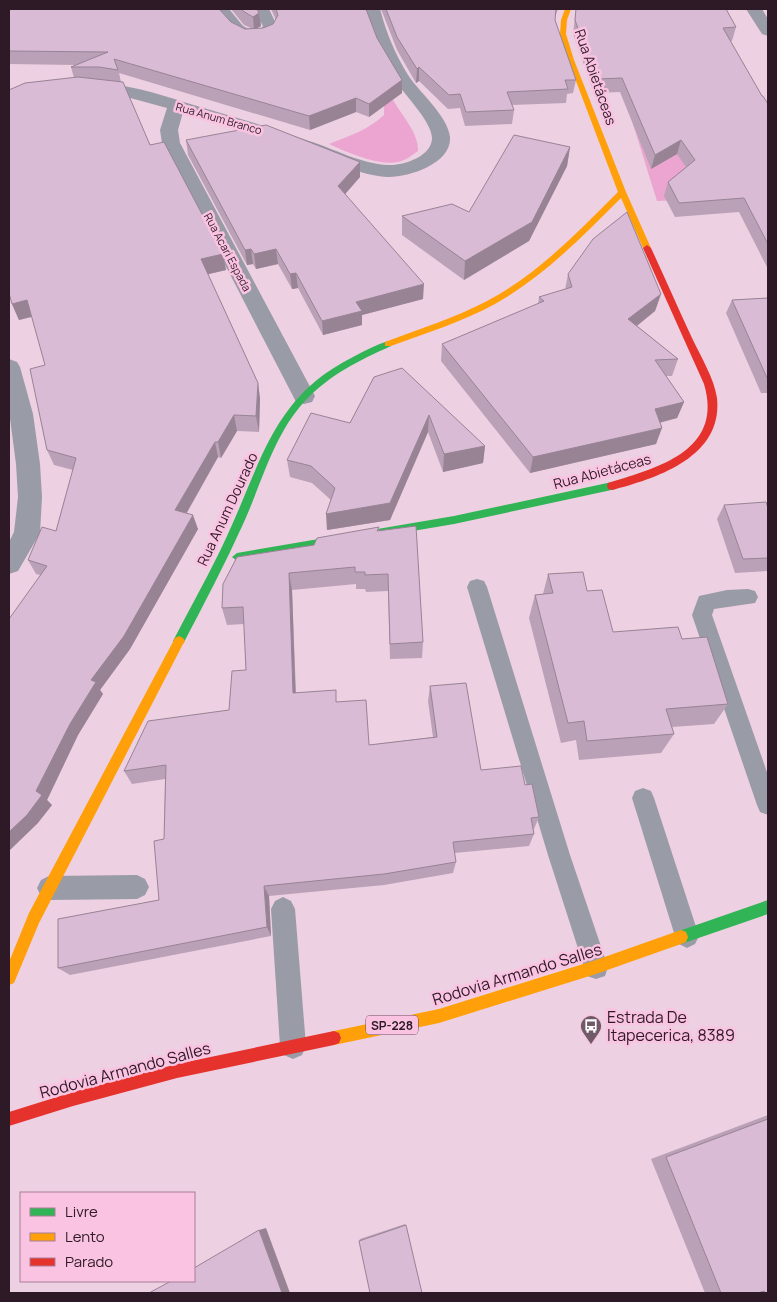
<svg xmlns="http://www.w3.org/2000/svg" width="777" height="1302" font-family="Manrope,sans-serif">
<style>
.green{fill:#eca4d0}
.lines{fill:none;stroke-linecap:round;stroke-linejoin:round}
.lane{fill:#999ba6;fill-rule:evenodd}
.street{fill:#999ba6;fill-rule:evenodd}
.fast{fill:#30b455;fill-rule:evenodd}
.slow{fill:#ff9f0a;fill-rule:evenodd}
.jam{fill:#e5322d;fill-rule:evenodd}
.wall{fill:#bba1b7}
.shaded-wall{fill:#988395}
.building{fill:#d9bbd5;stroke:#988395}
.labels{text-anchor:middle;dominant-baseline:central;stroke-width:5;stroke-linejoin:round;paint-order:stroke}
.far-street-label{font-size:11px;fill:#2e1a26;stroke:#fac3e2}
.shield{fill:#fac3e2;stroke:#6b4d5e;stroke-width:1}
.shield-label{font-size:12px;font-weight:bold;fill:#2e1a26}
.street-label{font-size:14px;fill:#2e1a26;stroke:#fac3e2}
.near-street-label{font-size:16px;fill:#2e1a26;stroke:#fac3e2}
.near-poi-label{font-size:16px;fill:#2e1a26;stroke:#fac3e2;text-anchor:start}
</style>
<rect width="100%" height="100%" fill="#edd0e1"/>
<g class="green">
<path d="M384,97L392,98C400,114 419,132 418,151C412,155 405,161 397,162C379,166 346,152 329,144C349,136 368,130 384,115Z"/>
<path d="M633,124H696L733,198L657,201Z"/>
</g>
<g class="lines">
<g class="lane">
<path d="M477,579L484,581L487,587L570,855L608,967L605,976L596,979L587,976L584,967L548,855L467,587L470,581Z"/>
<path d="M748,589L755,591L758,597L755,603L714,609L712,615L768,775V815L760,812L757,805L692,615L699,596L727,590Z"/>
<path d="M643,788L651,791L654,798L699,936L695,944L687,948L679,944L675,936L632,798L635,791Z"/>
<path d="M137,875L145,879L149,887L145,895L137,899L49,900L41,896L37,888L41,880L49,876Z"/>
<path d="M283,897L291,901L295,909L306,1046L302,1055L293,1059L284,1055L280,1046L271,909L275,901Z"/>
</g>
<g class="street">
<path d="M213,9H229L243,26L254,32L261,30L263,26L253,9H269L278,28C275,35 272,38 264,40C239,46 226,27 213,9Z"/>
<path d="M364,9H380C386,32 395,54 408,75C419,92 448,116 450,137C452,163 410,177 389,177C360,176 333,161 306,152C266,137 225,124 183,112L178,130L180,143L315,396L312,402L304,404L296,402L293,396L162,143L160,130L167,108L123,96L85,92L83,88L85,84L91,83C124,83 156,93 187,103C228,115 269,127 309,141C335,149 361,164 388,165C404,166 432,156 432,138C432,121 401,91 391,75C379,55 370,33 364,9Z"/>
<path d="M746,9H762L768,19V36L762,34Z"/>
<path d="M9,359L17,362L20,367L33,414L40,464L42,497L40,533L18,571L9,574V542L14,532L18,497L16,464L9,411Z"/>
</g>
<g class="fast">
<path d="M388,341L392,344L391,346C360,360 329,375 305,401C274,434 262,482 244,522C225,564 204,604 183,644H175L173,641C191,606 211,571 227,536C262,461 273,397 353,357C364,351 376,345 388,341Z"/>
<path d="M612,482L616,483L617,486L616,489L454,524L237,561L232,557L237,553L454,516Z"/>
<path d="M768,900V914L681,944L676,942L674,937L676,932Z"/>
</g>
<g class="slow">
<path d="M565,9H571L567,20L566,34L574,60L626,192L651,248L647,251L643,248L621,198C582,237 543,277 495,304C462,322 426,333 391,346H385V342C419,329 455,318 487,301C538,274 578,232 618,192L568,60L560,34L561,20Z"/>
<path d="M179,636L183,638L185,641L183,644L39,923L14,983L9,985V962L29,913L175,638Z"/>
<path d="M681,930L686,932L688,937L686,942L681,944L596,974L439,1023L334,1045L329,1043L327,1038L329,1033L334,1031L439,1009L596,960Z"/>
</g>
<g class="jam">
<path d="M647,245L651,248C665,278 678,308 692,338C701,357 714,378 717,398C723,457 657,478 612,490L608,489L607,486L608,483C657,468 724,451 704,384L643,248Z"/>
<path d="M334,1031L339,1033L341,1038L339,1043L334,1045L177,1078L73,1106L9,1126V1112L73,1092L177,1064Z"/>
</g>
</g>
<g class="wall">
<path d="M9,9L231,22L245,29L251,28L244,25L231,9H257L259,13L261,26L257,28H263L273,24L276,20L271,9H366L377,38L402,80V93L369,117L356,112L310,130L119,73L121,82L150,145L223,254L226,270L208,274L258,383L260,399L259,432L237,431L221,458L218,457L187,513L198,529L130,649L100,690L103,694L78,735L47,800L52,805L37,824L40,575L36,574L28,560L56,531L73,470L54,465L47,450L45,365L32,317L19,320L12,304L74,78L71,67L77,65L9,64Z"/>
<path d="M381,9H558L555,17V20L576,80L573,93L567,94L566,103L512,105L514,110L512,124L465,126L460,108L448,109L419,81L416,83L397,50Z"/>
<path d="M576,9L736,27L732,41H730L762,96L768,104V269L739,212L675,217L664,196L668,182L686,167L677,154L651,169L620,92L594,93L573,34Z"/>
<path d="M186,140L360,162V177L345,194L423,299L362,315V325L323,335L298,288L292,289L278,264L256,269L253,264L247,265L188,155Z"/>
<path d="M570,147L567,166L529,241L464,280L402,235V216L469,212Z"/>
<path d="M568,274L661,294L655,311L637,326L678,359L672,376H666L684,402L677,418L660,423L656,444L530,473L441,361L442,344L538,304L539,297L565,290Z"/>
<path d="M768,298V393H761L726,313L732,300Z"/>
<path d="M374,377L485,446L483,463L443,472L428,432L390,520L327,530L331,500L312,483L290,477L287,460L350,423Z"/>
<path d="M724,505L768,508V571L735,573L717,519Z"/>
<path d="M379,527V531L423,642L422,658L390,659L388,591L366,592L365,589H356V584L292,590L296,693L337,702L369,745L433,737L428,701L430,686L481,770L525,785L539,817L534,829H533L534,834L529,846L454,853L456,862L453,873L384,885L269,896L271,936L70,975L58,968L159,900L164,839L165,779L132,784L124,771L229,710L246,670L244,624L227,625L222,608L314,545Z"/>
<path d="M548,574L587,591L613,632L682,639L728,704L714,724L672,727L674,734L661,753L579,760L576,740L561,743L529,618L535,595L543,594Z"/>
<path d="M768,1115V1293H705L651,1159Z"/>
<path d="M405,1224L422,1293L359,1241L360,1239Z"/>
</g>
<g class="shaded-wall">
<path d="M259,13L261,26L254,30L253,17Z"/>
<path d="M419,67V81L416,83L417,69Z"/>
<path d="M402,80V93L369,117V104Z"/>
<path d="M356,98V112L310,130L309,116Z"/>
<path d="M681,140L677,154L651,169L655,155Z"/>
<path d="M570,147L567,166L529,241L464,280L465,261Z"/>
<path d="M360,162V177L339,201L338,186Z"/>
<path d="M251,249L253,264L247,265L245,250Z"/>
<path d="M276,249L278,264L256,269L254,254Z"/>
<path d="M223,254L226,270L205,275L201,259Z"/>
<path d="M296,273L298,288L292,289L290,274Z"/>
<path d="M424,284L423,299L362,315V325L323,335L322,321L356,302Z"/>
<path d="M661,294L655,311L624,336L628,319Z"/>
<path d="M27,300L34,316L19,320L12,304Z"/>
<path d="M258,383L260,399L259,432L256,416Z"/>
<path d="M684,402L677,418L649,425L655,409Z"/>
<path d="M234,415L237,431L221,458L218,442Z"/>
<path d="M429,415L428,432L390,520L327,530L326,514Z"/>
<path d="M662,428L656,444L530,473L533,457Z"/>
<path d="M215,442L218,457L180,524L175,510Z"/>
<path d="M485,446L483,463L443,472L444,454Z"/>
<path d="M193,515L198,529L130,649L100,690L103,694L78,735L47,800L52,805L37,824L9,851V832L36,791L91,680Z"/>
<path d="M289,573L292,590L296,708L293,693Z"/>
<path d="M264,886L269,896L271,936L267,927Z"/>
<path d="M266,1228L290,1293H282L259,1230Z"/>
</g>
<g class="building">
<path d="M9,9H219L231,22L245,29L263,28L273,24L278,15L276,9H366L377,38L402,80L369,104L356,98L309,116L114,59L118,70L99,67H71L108,52L9,51Z"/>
<path d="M241,9H257L259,13L253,17L243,11Z"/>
<path d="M386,9H556L555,20L576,80H565L568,89L507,92L514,110L466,112L460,94L449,95L419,67L417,69L397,37Z"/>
<path d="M576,9H726L736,27L723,28L762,96H763L768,104V244L744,198L679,203L668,182L695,160L681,140L655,155L622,78L596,79L575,20Z"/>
<path d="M78,77L123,82L150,145L164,142L223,254L201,259L258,383L256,416L234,415L218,442H215L175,510L193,515L124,636L91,680L96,682L70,724L36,791L42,795L27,815L9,832V619L47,566L28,560L42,527L56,531L76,458L47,450L30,369L45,365L27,300L12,304L9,293V90L25,83Z"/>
<path d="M266,125L360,162L338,186L424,284L356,302L362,311L322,321L296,273L290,274L276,249L254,254L251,249L245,250L186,140Z"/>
<path d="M514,135L570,147L532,222L465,261L402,216L452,204L469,212Z"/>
<path d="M627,212L661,294L628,319L678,359L655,360L684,402L655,409L662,428L533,457L442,344L544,301L539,297L572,287L568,274L593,239Z"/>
<path d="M768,298V380L732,300Z"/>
<path d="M402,368L485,446L444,454L429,415L390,503L326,514L335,488L311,466L287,460L311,413L350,423L374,377Z"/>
<path d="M766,502L768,508V558L743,559L724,505Z"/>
<path d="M416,526L423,642L390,644L388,574L365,575V572H355V567L289,573L293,693L336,690V702L366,700L369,745L437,737L430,686L466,683L481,770L521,766L525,785L532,784L539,817L531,818L534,834L453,842L456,862L384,874L264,886L267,927L58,968V919L159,900L154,841L164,839L166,765L124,771L148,721L229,710L232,671L246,670L243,607L222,608L223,584L237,557L314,545L317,538L379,527L377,531Z"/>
<path d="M583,572L587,591L602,590L613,632L678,627L682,639L707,637L728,704L666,709L674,734L587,741L584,721L568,723L535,595L553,593L548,574Z"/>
<path d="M768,1119V1293H765L764,1291L758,1293H721L666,1157Z"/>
<path d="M406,1225L422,1293H370L359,1241Z"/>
<path d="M259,1230L282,1293H149L171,1281H194V1268Z"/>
</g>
<defs>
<g id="bus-pin" transform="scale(1.125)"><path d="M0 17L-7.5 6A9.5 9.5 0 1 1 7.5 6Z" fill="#715a67" stroke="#fac3e2"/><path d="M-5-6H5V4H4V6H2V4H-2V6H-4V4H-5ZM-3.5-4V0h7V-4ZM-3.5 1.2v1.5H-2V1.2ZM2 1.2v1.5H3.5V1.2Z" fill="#fff"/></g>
</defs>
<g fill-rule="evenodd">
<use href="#bus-pin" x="591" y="1026"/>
</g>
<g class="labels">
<g class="far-street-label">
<text transform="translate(219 118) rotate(16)">Rua Anum Branco</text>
<text transform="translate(228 252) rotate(62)">Rua Acari Espada</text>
</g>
<rect class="shield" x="366" y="1015.5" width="52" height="19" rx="4"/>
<g class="shield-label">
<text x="392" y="1025">SP-228</text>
</g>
<g class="street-label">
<text transform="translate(596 77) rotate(71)">Rua Abietáceas</text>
<text transform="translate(602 471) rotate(-15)">Rua Abietáceas</text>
<text transform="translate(227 509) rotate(-65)">Rua Anum Dourado</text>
</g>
<g class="near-street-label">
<text transform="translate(517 974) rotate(-17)">Rodovia Armando Salles</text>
<text transform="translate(125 1070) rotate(-15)">Rodovia Armando Salles</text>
</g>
<g class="near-poi-label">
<text x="607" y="1017">Estrada De<tspan x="607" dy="18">Itapecerica, 8389</tspan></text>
</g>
</g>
<rect width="777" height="1302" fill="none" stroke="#2e1a26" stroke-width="20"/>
<rect x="20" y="1192" width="175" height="90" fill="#fac3e2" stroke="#a87f97"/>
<rect x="30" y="1208" width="25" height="8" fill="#30b455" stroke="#a87f97"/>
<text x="65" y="1217" font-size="15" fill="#2e1a26">Livre</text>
<rect x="30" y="1233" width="25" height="8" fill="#ff9f0a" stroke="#a87f97"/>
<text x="65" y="1242" font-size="15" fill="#2e1a26">Lento</text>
<rect x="30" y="1258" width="25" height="8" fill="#e5322d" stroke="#a87f97"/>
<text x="65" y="1267" font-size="15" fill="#2e1a26">Parado</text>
</svg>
